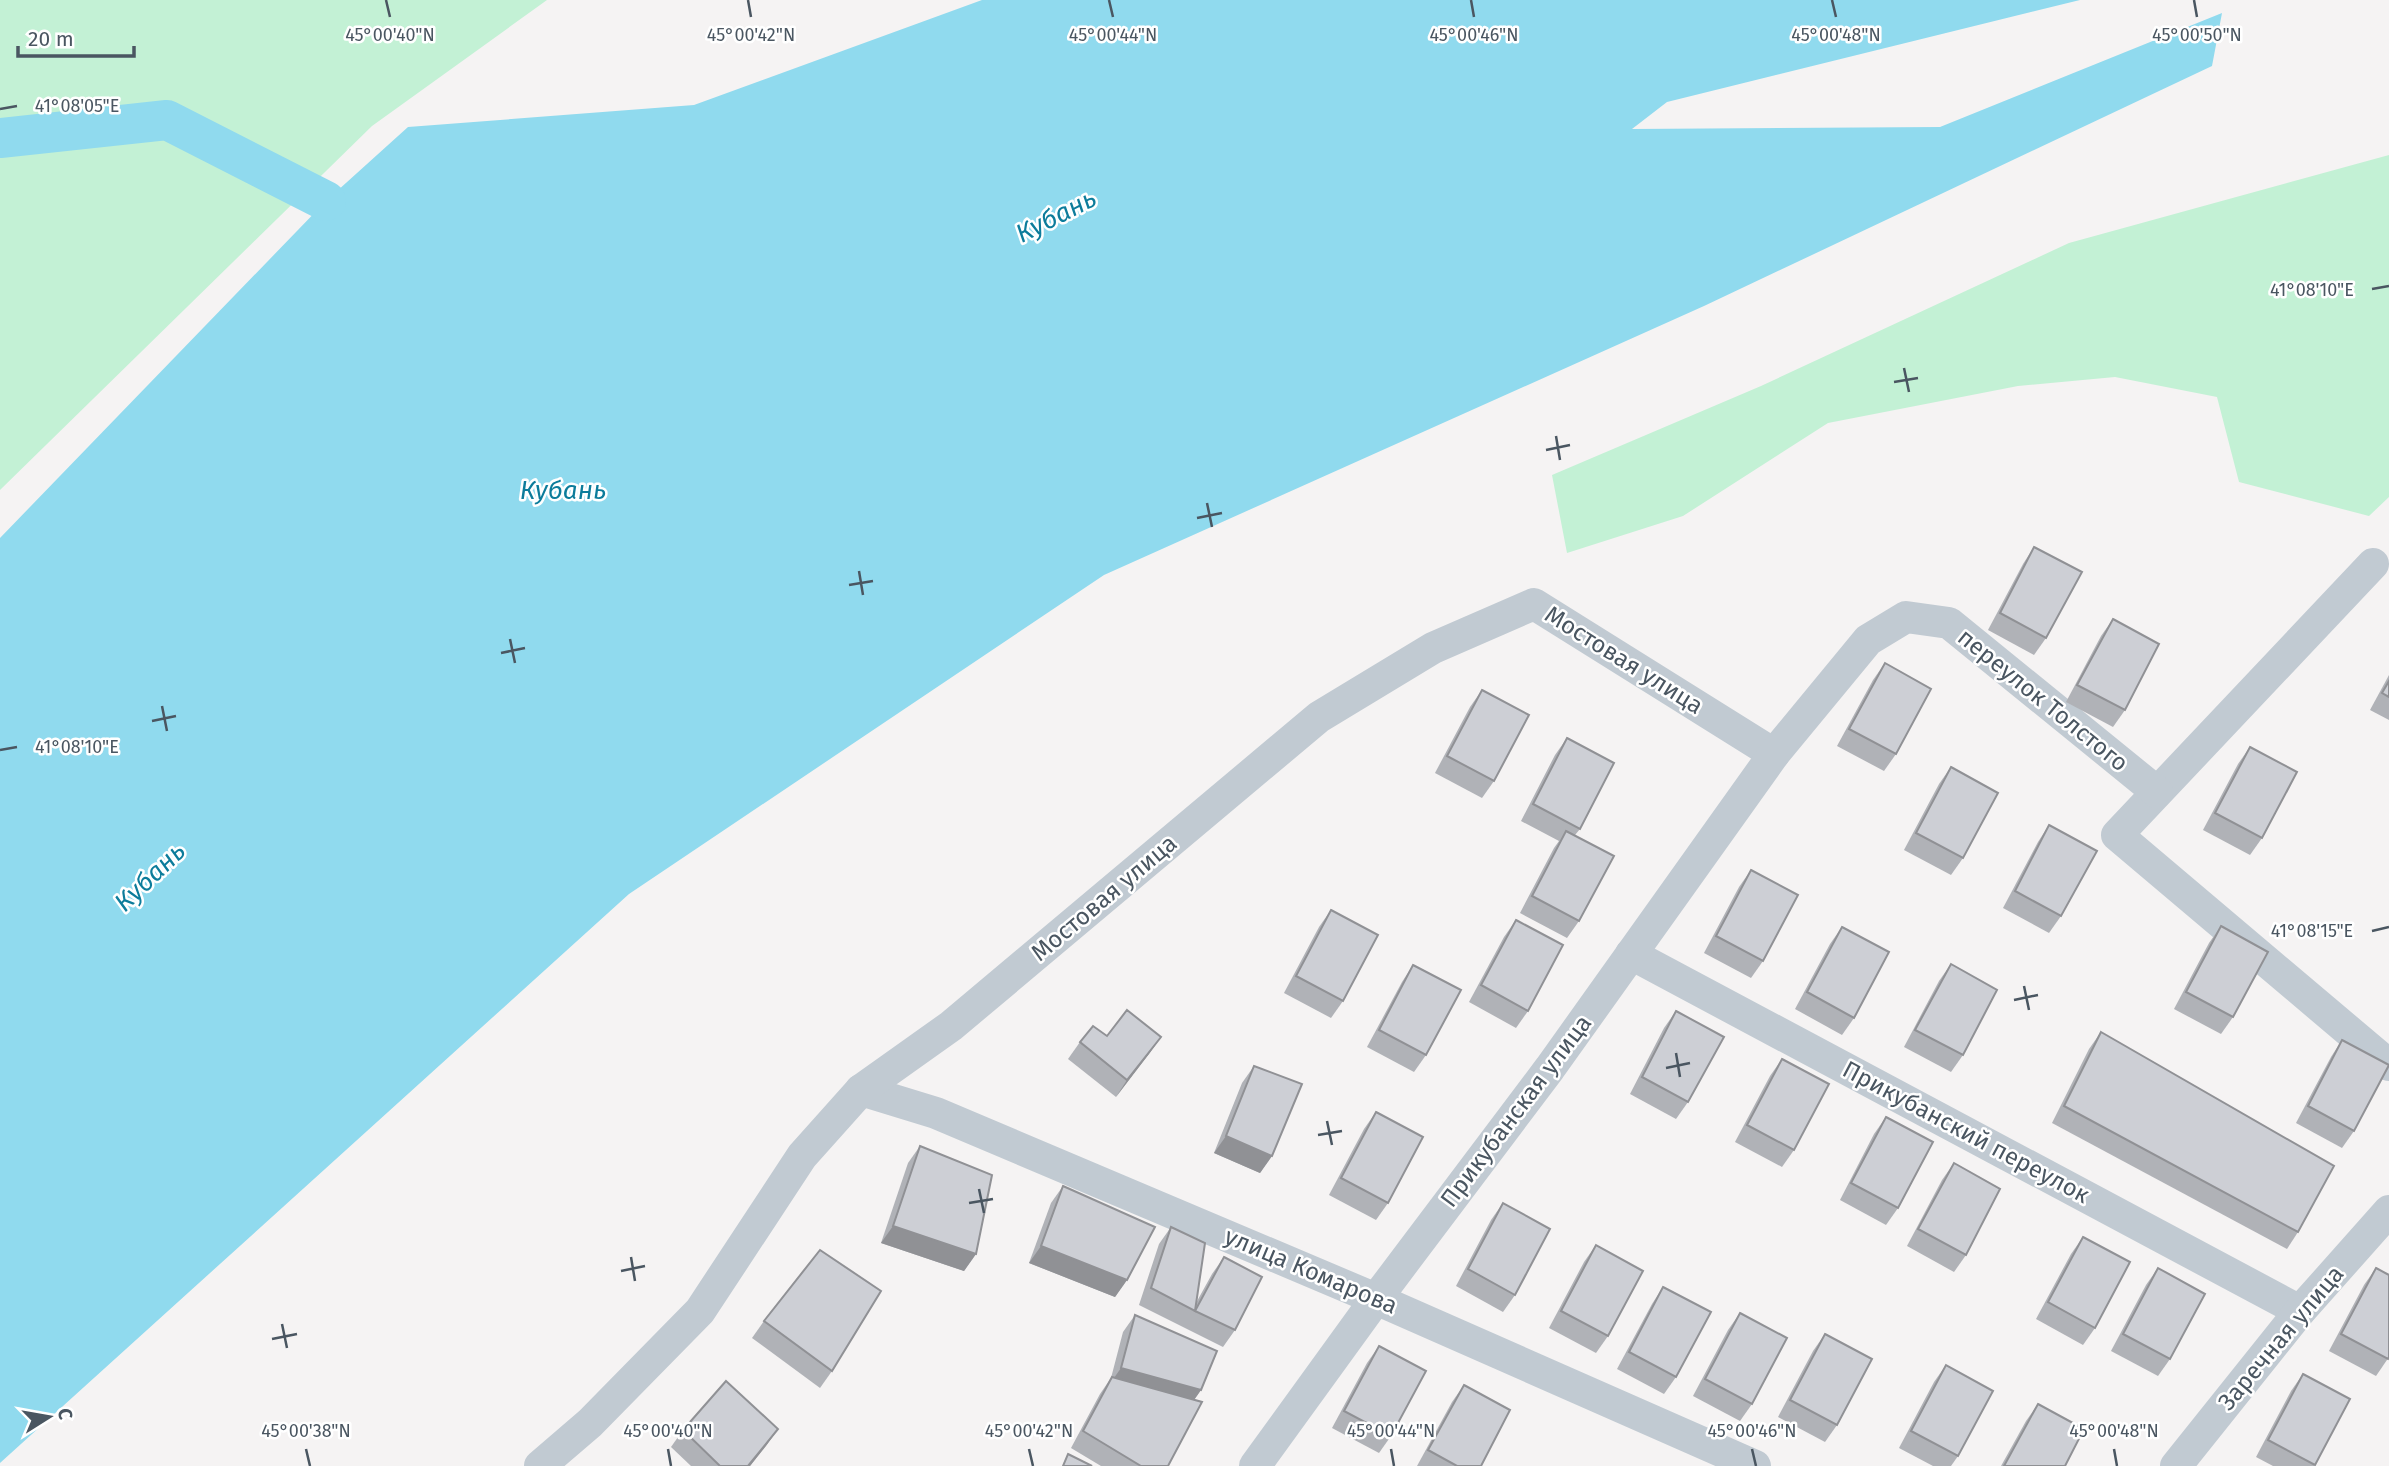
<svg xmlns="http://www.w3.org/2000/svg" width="2389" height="1466" font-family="'Fira Sans',sans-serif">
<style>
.green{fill:#c3f1d5}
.water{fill:#90daee}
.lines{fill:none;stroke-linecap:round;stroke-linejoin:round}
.canal{stroke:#90daee;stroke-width:40}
.minor{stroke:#c1cad2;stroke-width:32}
.wall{fill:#b0b2b7}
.shaded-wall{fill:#909195}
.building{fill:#cdcfd5;stroke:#909195;stroke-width:2}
.ticks{fill:none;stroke:#4a5661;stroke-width:2.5}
.labels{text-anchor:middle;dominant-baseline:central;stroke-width:5;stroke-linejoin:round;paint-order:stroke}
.street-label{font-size:24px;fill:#4a5661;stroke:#fff}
.water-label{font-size:26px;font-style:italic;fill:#0c7c9b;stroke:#fff}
.ticks-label{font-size:18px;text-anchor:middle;fill:#4a5661;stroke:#fff;stroke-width:5;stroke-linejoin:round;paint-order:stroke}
</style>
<rect width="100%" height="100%" fill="#f5f3f3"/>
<g class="green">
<path d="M0,0H547L372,126L0,490Z"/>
<path d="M2389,155V497L2369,516L2239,482L2217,397L2115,377L2018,386L1828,423L1683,516L1567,553L1552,475L1761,386L2069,243Z"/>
</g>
<path class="water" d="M982,0H2080L1667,102L1632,129L1940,127L2222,13L2212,66L1704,306L1104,575L629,894L0,1463V538L326,201L408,127L694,105Z"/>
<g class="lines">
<path class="canal" d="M0,138L167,120L326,201"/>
<g class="minor">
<path d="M2373,564L2117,835L2389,1065"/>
<path d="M1631,954L2300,1311"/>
<path d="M861,1090L936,1113L1376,1299L1755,1466"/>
<path d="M540,1466L590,1423L700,1311L802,1156L861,1090L951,1026L1319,717L1433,648L1534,604L1774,754"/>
<path d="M1255,1466L1376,1299L1550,1068L1774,754L1868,640L1906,617L1949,623L2157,792"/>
<path d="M2176,1466L2300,1311L2389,1211"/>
</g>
</g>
<g class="wall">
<path d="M2034,547L2046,638L2034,655L1988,630L2023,564Z"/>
<path d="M2113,619L2125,710L2113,727L2066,702L2101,636Z"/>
<path d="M1885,663L1896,754L1884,771L1837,746L1873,680Z"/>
<path d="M2389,675V720L2370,710Z"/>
<path d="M1482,690L1494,781L1482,798L1435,773L1470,707Z"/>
<path d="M1567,738L1580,829L1575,835L1579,921L1567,938L1520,913L1554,848L1559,841L1521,821L1555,755Z"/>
<path d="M2250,747L2262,838L2250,855L2203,830L2238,764Z"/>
<path d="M1951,767L1963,858L1951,875L1904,850L1939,784Z"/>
<path d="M2049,825L2061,916L2049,933L2003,908L2038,842Z"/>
<path d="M1751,870L1763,961L1751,978L1704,953L1739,887Z"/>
<path d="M1331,910L1343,1001L1331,1018L1284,993L1319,927Z"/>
<path d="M1516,920L1528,1011L1516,1028L1469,1002L1504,937Z"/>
<path d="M2221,926L2233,1017L2221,1034L2174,1009L2209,943Z"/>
<path d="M1842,927L1854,1018L1842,1035L1795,1009L1830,944Z"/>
<path d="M1951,964L1963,1055L1951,1072L1904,1047L1939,981Z"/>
<path d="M1413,965L1426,1055L1414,1072L1367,1047L1402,982Z"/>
<path d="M1676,1011L1688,1102L1676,1119L1630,1094L1664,1028Z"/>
<path d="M2101,1032L2298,1232L2287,1249L2052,1123L2089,1049Z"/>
<path d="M1107,1036L1161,1037L1116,1097L1068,1059L1080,1042Z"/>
<path d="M2342,1040L2354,1131L2342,1148L2296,1123L2331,1057Z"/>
<path d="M1782,1059L1794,1150L1782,1167L1735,1142L1770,1076Z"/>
<path d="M1254,1066L1272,1156L1260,1173L1214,1153L1242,1083Z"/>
<path d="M1376,1112L1388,1203L1376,1220L1329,1195L1364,1129Z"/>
<path d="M1886,1117L1898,1208L1886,1225L1840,1200L1874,1134Z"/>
<path d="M920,1146L976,1254L964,1271L881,1243L908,1163Z"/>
<path d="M1954,1163L1966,1255L1954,1272L1907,1246L1942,1180Z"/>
<path d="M1063,1186L1127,1280L1115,1297L1029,1263L1051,1203Z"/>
<path d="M1503,1203L1515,1295L1503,1312L1456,1286L1491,1220Z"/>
<path d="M1171,1227L1196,1303L1212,1274L1224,1257L1235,1330L1223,1347L1139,1305L1159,1244Z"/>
<path d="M2083,1237L2095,1328L2083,1345L2036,1319L2071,1254Z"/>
<path d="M1596,1245L1608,1336L1596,1353L1549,1328L1584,1262Z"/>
<path d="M2158,1268L2170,1359L2158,1376L2111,1351L2146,1285Z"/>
<path d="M2376,1268L2389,1357L2376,1376L2329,1351L2364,1285Z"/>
<path d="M1663,1287L1676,1377L1664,1394L1617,1369L1652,1304Z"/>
<path d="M1740,1313L1752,1404L1740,1421L1693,1396L1728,1330Z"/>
<path d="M1135,1315L1201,1390L1194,1400L1168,1466H1101L1071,1448L1100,1394L1111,1378L1123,1332Z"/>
<path d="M764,1321L832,1371L820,1388L752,1338Z"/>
<path d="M1825,1334L1837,1425L1825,1442L1778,1417L1813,1351Z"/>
<path d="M1379,1346L1391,1436L1379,1453L1332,1428L1367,1363Z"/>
<path d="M1946,1365L1958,1456L1951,1466H1933L1899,1448L1934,1382Z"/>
<path d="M2303,1374L2350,1399L2314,1466H2273L2256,1457L2291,1391Z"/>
<path d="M1464,1385L1481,1466H1417L1452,1402Z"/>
<path d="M2038,1404L2065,1466H2001L2026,1421Z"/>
<path d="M778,1429L750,1466H691L671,1447L683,1430Z"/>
</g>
<g class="shaded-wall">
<path d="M1161,1037L1149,1054L1116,1097L1127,1080Z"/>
<path d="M1226,1136L1272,1156L1260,1173L1214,1153Z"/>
<path d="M893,1226L976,1254L964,1271L881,1243Z"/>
<path d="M1041,1246L1127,1280L1115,1297L1029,1263Z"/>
<path d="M1121,1368L1201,1390L1189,1407L1109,1385Z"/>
<path d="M778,1429L766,1446L750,1466H748Z"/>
</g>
<g class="building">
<path d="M2034,547L2082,572L2046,638L2000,613Z"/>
<path d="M2113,619L2159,644L2125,710L2077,685Z"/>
<path d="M1885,663L1931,689L1896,754L1849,729Z"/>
<path d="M2389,681V697L2382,693Z"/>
<path d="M1482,690L1529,715L1494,781L1447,756Z"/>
<path d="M1567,738L1614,763L1580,829L1533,804Z"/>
<path d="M2250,747L2297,772L2262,838L2215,813Z"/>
<path d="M1951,767L1998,793L1963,858L1916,833Z"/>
<path d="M2049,825L2097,851L2061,916L2015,891Z"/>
<path d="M1566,831L1614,856L1579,921L1532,896Z"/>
<path d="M1751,870L1798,895L1763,961L1716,936Z"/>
<path d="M1331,910L1378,935L1343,1001L1296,976Z"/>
<path d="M1516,920L1563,945L1528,1011L1481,985Z"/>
<path d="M2221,926L2268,952L2233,1017L2186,992Z"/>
<path d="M1842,927L1889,952L1854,1018L1807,992Z"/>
<path d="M1951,964L1997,990L1963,1055L1915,1030Z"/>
<path d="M1413,965L1461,990L1426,1055L1379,1030Z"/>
<path d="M1127,1010L1161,1037L1127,1080L1080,1042L1093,1026L1107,1036Z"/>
<path d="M1676,1011L1724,1037L1688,1102L1642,1077Z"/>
<path d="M2101,1032L2334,1166L2298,1232L2064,1106Z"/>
<path d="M2342,1040L2389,1065L2354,1131L2308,1106Z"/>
<path d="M1782,1059L1829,1084L1794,1150L1747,1125Z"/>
<path d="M1254,1066L1302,1084L1272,1156L1226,1136Z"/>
<path d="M1376,1112L1423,1137L1388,1203L1341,1178Z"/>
<path d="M1886,1117L1933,1142L1898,1208L1851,1183Z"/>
<path d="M920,1146L992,1175L976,1254L893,1226Z"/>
<path d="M1954,1163L2000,1189L1966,1255L1918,1229Z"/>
<path d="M1063,1186L1155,1227L1127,1280L1041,1246Z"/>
<path d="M1503,1203L1550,1229L1515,1295L1468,1269Z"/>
<path d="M1171,1227L1205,1243L1195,1311L1151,1288Z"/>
<path d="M2083,1237L2130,1262L2095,1328L2048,1302Z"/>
<path d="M1596,1245L1643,1271L1608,1336L1561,1311Z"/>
<path d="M820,1250L881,1291L832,1371L764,1321Z"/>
<path d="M1224,1257L1262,1277L1235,1330L1195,1311Z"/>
<path d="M2158,1268L2205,1294L2170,1359L2123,1334Z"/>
<path d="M2376,1268L2389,1275V1357L2388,1359L2341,1334Z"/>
<path d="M1663,1287L1711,1312L1676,1377L1629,1352Z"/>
<path d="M1740,1313L1787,1338L1752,1404L1705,1379Z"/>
<path d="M1135,1315L1217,1351L1201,1390L1121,1368Z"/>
<path d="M1825,1334L1872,1359L1837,1425L1790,1400Z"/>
<path d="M1379,1346L1426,1371L1391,1436L1344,1411Z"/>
<path d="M1946,1365L1993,1391L1958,1456L1911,1431Z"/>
<path d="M2303,1374L2350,1399L2315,1465L2268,1440Z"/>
<path d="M1112,1377L1202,1402L1168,1466H1141L1083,1431Z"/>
<path d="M726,1381L778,1429L748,1466H720L683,1430Z"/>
<path d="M1464,1385L1510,1410L1481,1466H1457L1428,1450Z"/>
<path d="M2038,1404L2084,1429L2065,1466H2004Z"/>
<path d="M1068,1454L1092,1466H1063Z"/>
</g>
<path class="ticks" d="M386,0L390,17M748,0L751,17M1109,0L1113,17M1471,0L1474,17M1832,0L1836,17M2194,0L2197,17M0,109L17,106M2372,289L2389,286M1904,368L1909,392M1894,382L1918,378M1556,436L1560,460M1546,450L1570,445M1207,503L1212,527M1197,518L1222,513M859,571L863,595M849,585L873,581M510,639L515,663M501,653L525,648M162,706L167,731M152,721L176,716M0,750L17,747M2372,931L2389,927M2024,986L2029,1010M2014,1000L2038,995M1676,1053L1680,1077M1666,1068L1690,1063M1327,1121L1332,1145M1318,1135L1342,1131M979,1189L984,1213M969,1203L993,1199M631,1257L635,1281M621,1271L645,1266M282,1324L287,1348M272,1339L297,1334M306,1449L310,1466M668,1449L671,1466M1029,1449L1033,1466M1391,1449L1394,1466M1752,1449L1756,1466M2114,1449L2117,1466"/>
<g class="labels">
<g class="street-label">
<text transform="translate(1624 660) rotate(32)">Мостовая улица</text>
<text transform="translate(2043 700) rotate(39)">переулок Толстого</text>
<text transform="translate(1104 898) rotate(-40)">Мостовая улица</text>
<text transform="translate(1516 1111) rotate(-53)">Прикубанская улица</text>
<text transform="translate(1966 1132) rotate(28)">Прикубанский переулок</text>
<text transform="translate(1311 1271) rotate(23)">улица Комарова</text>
<text transform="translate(2281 1338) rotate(-50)">Заречная улица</text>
</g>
<g class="water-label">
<text transform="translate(1056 216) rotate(-27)">Кубань</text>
<text x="563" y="490">Кубань</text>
<text transform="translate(150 877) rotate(-44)">Кубань</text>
</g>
</g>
<g class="ticks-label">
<text x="390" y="41">45°00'40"N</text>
<text x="751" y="41">45°00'42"N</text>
<text x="1113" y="41">45°00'44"N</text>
<text x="1474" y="41">45°00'46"N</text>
<text x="1836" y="41">45°00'48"N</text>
<text x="2197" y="41">45°00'50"N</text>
<text x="77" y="112">41°08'05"E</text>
<text x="2312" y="296">41°08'10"E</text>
<text x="77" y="753">41°08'10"E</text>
<text x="2312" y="937">41°08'15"E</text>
<text x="306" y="1437">45°00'38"N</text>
<text x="668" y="1437">45°00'40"N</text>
<text x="1029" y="1437">45°00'42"N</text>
<text x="1391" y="1437">45°00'44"N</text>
<text x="1752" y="1437">45°00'46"N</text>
<text x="2114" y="1437">45°00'48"N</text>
</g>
<g transform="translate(49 1417) rotate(79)" stroke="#ffffff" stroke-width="5" paint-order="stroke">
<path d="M0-5L12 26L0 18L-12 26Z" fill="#4a5661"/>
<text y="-10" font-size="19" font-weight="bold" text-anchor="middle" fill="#4a5661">С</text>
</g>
<path d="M18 46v10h116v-10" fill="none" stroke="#4a5661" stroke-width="3.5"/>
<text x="28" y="46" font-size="21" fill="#4a5661" stroke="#ffffff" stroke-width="5" paint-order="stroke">20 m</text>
</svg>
